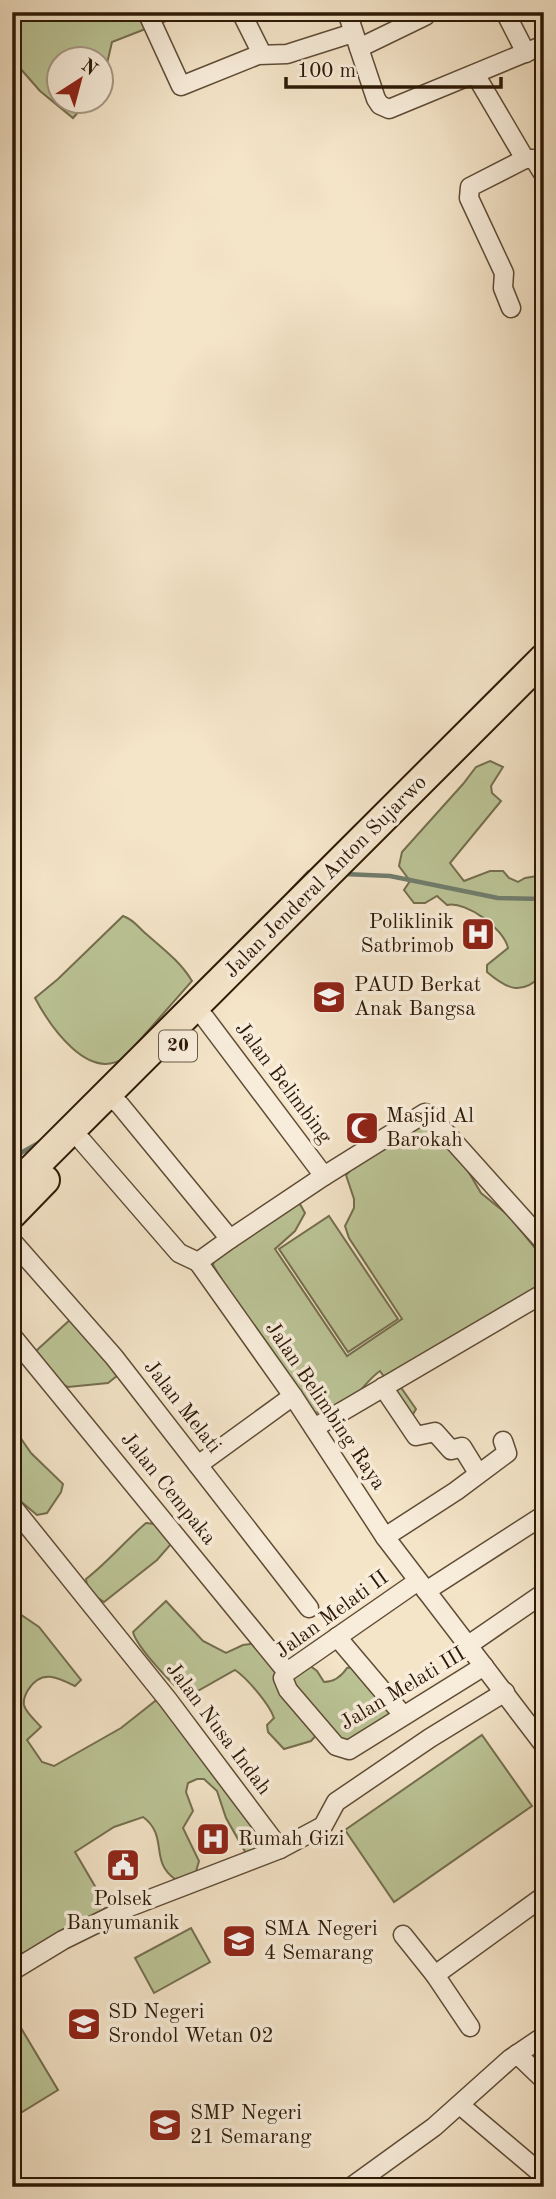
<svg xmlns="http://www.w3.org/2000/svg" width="556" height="2199" font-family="'Old Standard TT',serif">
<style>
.green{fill:#bbc496;stroke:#746e4e;stroke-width:2}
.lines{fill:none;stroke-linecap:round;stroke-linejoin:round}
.stream{stroke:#707d6d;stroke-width:4.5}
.minor-casing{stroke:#5f4c36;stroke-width:21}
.trunk-casing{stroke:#2d1906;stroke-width:32}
.minor{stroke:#f8eddb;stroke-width:18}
.trunk{stroke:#f4e4c8;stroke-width:28}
.labels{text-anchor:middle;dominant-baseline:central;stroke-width:7;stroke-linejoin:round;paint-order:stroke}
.shield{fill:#f8eddb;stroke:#6a5946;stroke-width:2}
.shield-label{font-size:19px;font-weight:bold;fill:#2d1906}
.street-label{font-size:21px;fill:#2d1906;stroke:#f8eddb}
.poi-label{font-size:21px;fill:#2d1906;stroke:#f8eddb;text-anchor:start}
</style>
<rect width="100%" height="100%" fill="#f4e4c8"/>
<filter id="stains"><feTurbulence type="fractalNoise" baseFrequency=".00286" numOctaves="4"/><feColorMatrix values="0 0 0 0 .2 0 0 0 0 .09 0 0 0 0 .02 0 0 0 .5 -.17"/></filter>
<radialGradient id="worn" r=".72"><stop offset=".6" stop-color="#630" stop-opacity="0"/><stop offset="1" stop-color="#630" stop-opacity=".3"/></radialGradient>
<g class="green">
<path d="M12,12H189L112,42L102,85V60H60V102H87L73,118L40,91L12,59Z"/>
<path d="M490,761L503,767L491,786L492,793L501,801L450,863L464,881L490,871H503L509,878L518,882L525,878L544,875V974C522,995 509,991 487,972V965L508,948C504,929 467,901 447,905L437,896L425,903H414L404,890L410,881L399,866L402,852L463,784L476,767Z"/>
<path d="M123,916C134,920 136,925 145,933C162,948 180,961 192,981L124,1058C88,1082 50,1026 35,998L58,979Z"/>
<path d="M426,1117L461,1159L481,1193L508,1215L544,1259V1289L400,1386L416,1409L412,1416L380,1371C365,1381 355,1402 338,1409C331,1411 322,1411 315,1413L250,1320L236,1304L213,1265L215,1257L292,1205L300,1204L305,1213L295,1231L275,1249L347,1356L402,1319L349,1238L345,1226L354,1208V1199L346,1175L355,1165L387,1147Z"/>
<path d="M329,1216L398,1319L348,1352L279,1249Z"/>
<path d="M72,1318L119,1371L117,1376L108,1383L68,1387L59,1383L36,1359L37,1350Z"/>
<path d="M22,1440L31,1453L63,1484L61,1492L47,1513L37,1515L12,1494V1448Z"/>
<path d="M146,1523L155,1524L171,1544L157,1560L104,1602C94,1596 87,1591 86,1579C108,1562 125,1541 146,1523Z"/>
<path d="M166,1601L203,1641L226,1653L243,1645L257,1643L278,1667L309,1665L317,1671L324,1682C334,1682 341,1677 347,1668L355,1667L394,1716L357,1745L319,1732L311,1741L284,1749L268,1732L267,1725L274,1718C270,1705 247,1678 235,1670L187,1697C174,1686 137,1648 133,1632Z"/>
<path d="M17,1612L39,1627L81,1680L75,1686C57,1677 41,1669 28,1690C25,1695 23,1699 24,1705C26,1713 36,1721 41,1727L27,1740L42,1762L54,1766L121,1728L159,1698L269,1849L247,1855L226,1818L217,1791L204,1779H197L188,1783L186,1792L193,1811L183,1828L199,1861L195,1875L175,1879C149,1861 169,1836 143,1817L114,1827L75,1852L96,1888L105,1911L12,1967V1615Z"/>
<path d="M482,1735L532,1806L394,1902L345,1830Z"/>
<path d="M191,1928L210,1962L154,1993L135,1958Z"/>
<path d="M21,2028L58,2090L14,2117L12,2033Z"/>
</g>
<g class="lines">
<g class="stream">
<path d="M344,874L390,876L498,898L544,899"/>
<path d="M290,892L309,872H314"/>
<path d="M12,1158L42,1141"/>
</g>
<g class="minor-casing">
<g id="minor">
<path d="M147,12L181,86L258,55L287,54L353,33"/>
<path d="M241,12L262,54"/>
<path d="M347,12L376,99L380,105L389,109L544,45"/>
<path d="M505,12L526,53"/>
<path d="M359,48L425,16V12"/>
<path d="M475,74L525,159H534L544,175"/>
<path d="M511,308L503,288L504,273L469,198L470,187L525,159"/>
<path d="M205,1018L324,1176"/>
<path d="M108,1095L120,1105L230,1239L198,1262L293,1396L385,1537L544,1745"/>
<path d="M82,1141L179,1253L198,1262"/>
<path d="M230,1239L324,1176L425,1113L430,1115L544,1242"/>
<path d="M12,1241L114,1357L309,1608"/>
<path d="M12,1336L287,1672"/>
<path d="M383,1387L416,1436L435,1432L451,1450L462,1447L478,1473"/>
<path d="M314,1428L544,1293"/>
<path d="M198,1465L293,1396"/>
<path d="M12,1506L168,1700L280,1849"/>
<path d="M385,1537L456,1491L507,1453L503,1441"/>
<path d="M418,1581L287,1672L283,1678L288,1690L336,1746L349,1750L484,1666"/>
<path d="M426,1591L544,1515"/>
<path d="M337,1637L403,1715"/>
<path d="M467,1646L544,1593"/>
<path d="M403,1935L435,1975L470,2027"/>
<path d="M12,1971L63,1940L132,1906L280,1849L323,1826L336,1802L430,1738L505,1692"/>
<path d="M435,1975L544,1896"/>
<path d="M517,2054L544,2080"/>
<path d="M460,2105L544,2176"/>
<path d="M351,2187L434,2127L510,2059L544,2036"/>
</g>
</g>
<g class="trunk-casing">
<g id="trunk">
<path d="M12,1189L544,658"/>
<path d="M12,1214L45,1180"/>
</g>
</g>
<use href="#minor" class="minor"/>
<use href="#trunk" class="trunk"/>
</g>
<defs>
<g id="hospital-square" transform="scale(1.75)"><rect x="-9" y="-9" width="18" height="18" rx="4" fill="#8f2418" stroke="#f8eddb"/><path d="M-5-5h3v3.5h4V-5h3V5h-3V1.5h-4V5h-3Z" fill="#fff"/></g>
<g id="school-square" transform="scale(1.75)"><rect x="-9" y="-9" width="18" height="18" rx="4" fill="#8f2418" stroke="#f8eddb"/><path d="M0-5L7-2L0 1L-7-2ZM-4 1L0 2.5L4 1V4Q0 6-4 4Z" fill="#fff"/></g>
<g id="mosque-square" transform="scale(1.75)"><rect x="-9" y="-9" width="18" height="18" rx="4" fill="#8f2418" stroke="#f8eddb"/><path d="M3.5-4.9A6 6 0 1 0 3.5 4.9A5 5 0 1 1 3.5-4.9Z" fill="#fff"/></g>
<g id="civic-square" transform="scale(1.75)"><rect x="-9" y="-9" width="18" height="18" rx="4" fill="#8f2418" stroke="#f8eddb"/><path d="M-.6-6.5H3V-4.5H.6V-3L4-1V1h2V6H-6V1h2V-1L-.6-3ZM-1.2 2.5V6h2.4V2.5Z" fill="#fff"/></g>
</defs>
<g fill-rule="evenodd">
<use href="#hospital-square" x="478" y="934"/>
<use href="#school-square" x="329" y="997"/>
<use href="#mosque-square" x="362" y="1128"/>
<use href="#hospital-square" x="213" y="1839"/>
<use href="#civic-square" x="123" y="1865"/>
<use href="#school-square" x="239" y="1941"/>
<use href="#school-square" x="84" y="2024"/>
<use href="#school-square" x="165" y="2125"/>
</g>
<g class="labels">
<rect class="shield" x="159" y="1030.5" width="38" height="31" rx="5"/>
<g class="shield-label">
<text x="178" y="1046">20</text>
</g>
<g class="street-label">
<text transform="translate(326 877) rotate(-45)">Jalan Jenderal Anton Sujarwo</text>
<text transform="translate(283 1083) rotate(53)">Jalan Belimbing</text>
<text transform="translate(325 1406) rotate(56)">Jalan Belimbing Raya</text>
<text transform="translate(182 1407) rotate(52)">Jalan Melati</text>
<text transform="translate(168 1489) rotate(51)">Jalan Cempaka</text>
<text transform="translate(332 1615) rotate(-36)">Jalan Melati II</text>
<text transform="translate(403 1689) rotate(-31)">Jalan Melati III</text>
<text transform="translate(218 1729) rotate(53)">Jalan Nusa Indah</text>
</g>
<g class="poi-label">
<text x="454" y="922" text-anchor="end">Poliklinik<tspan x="454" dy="24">Satbrimob</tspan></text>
<text x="354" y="985">PAUD Berkat<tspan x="354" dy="24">Anak Bangsa</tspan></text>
<text x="386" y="1116">Masjid Al<tspan x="386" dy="24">Barokah</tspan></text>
<text x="238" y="1839">Rumah Gizi</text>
<text x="123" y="1899" text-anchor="middle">Polsek<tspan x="123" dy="24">Banyumanik</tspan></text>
<text x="264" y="1929">SMA Negeri<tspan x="264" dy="24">4 Semarang</tspan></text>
<text x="108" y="2012">SD Negeri<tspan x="108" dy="24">Srondol Wetan 02</tspan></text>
<text x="190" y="2113">SMP Negeri<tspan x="190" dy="24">21 Semarang</tspan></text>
</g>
</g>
<rect width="556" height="2199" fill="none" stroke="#f4e4c8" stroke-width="42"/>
<rect x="14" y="14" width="528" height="2171" fill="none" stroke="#2d1906" stroke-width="3.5"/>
<rect x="21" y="21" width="514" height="2157" fill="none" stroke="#2d1906" stroke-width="2"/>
<g transform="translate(80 80) rotate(36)"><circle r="33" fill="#f8eddb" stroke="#a79886" stroke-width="2"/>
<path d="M0-5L12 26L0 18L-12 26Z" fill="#8f2418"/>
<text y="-10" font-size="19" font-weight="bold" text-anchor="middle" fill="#2d1906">N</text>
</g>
<path d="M286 77v10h215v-10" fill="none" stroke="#2d1906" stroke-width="3.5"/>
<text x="297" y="77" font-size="21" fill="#2d1906" stroke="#f8eddb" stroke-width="5" paint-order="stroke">100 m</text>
<rect width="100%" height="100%" filter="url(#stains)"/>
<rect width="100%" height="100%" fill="url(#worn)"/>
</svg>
